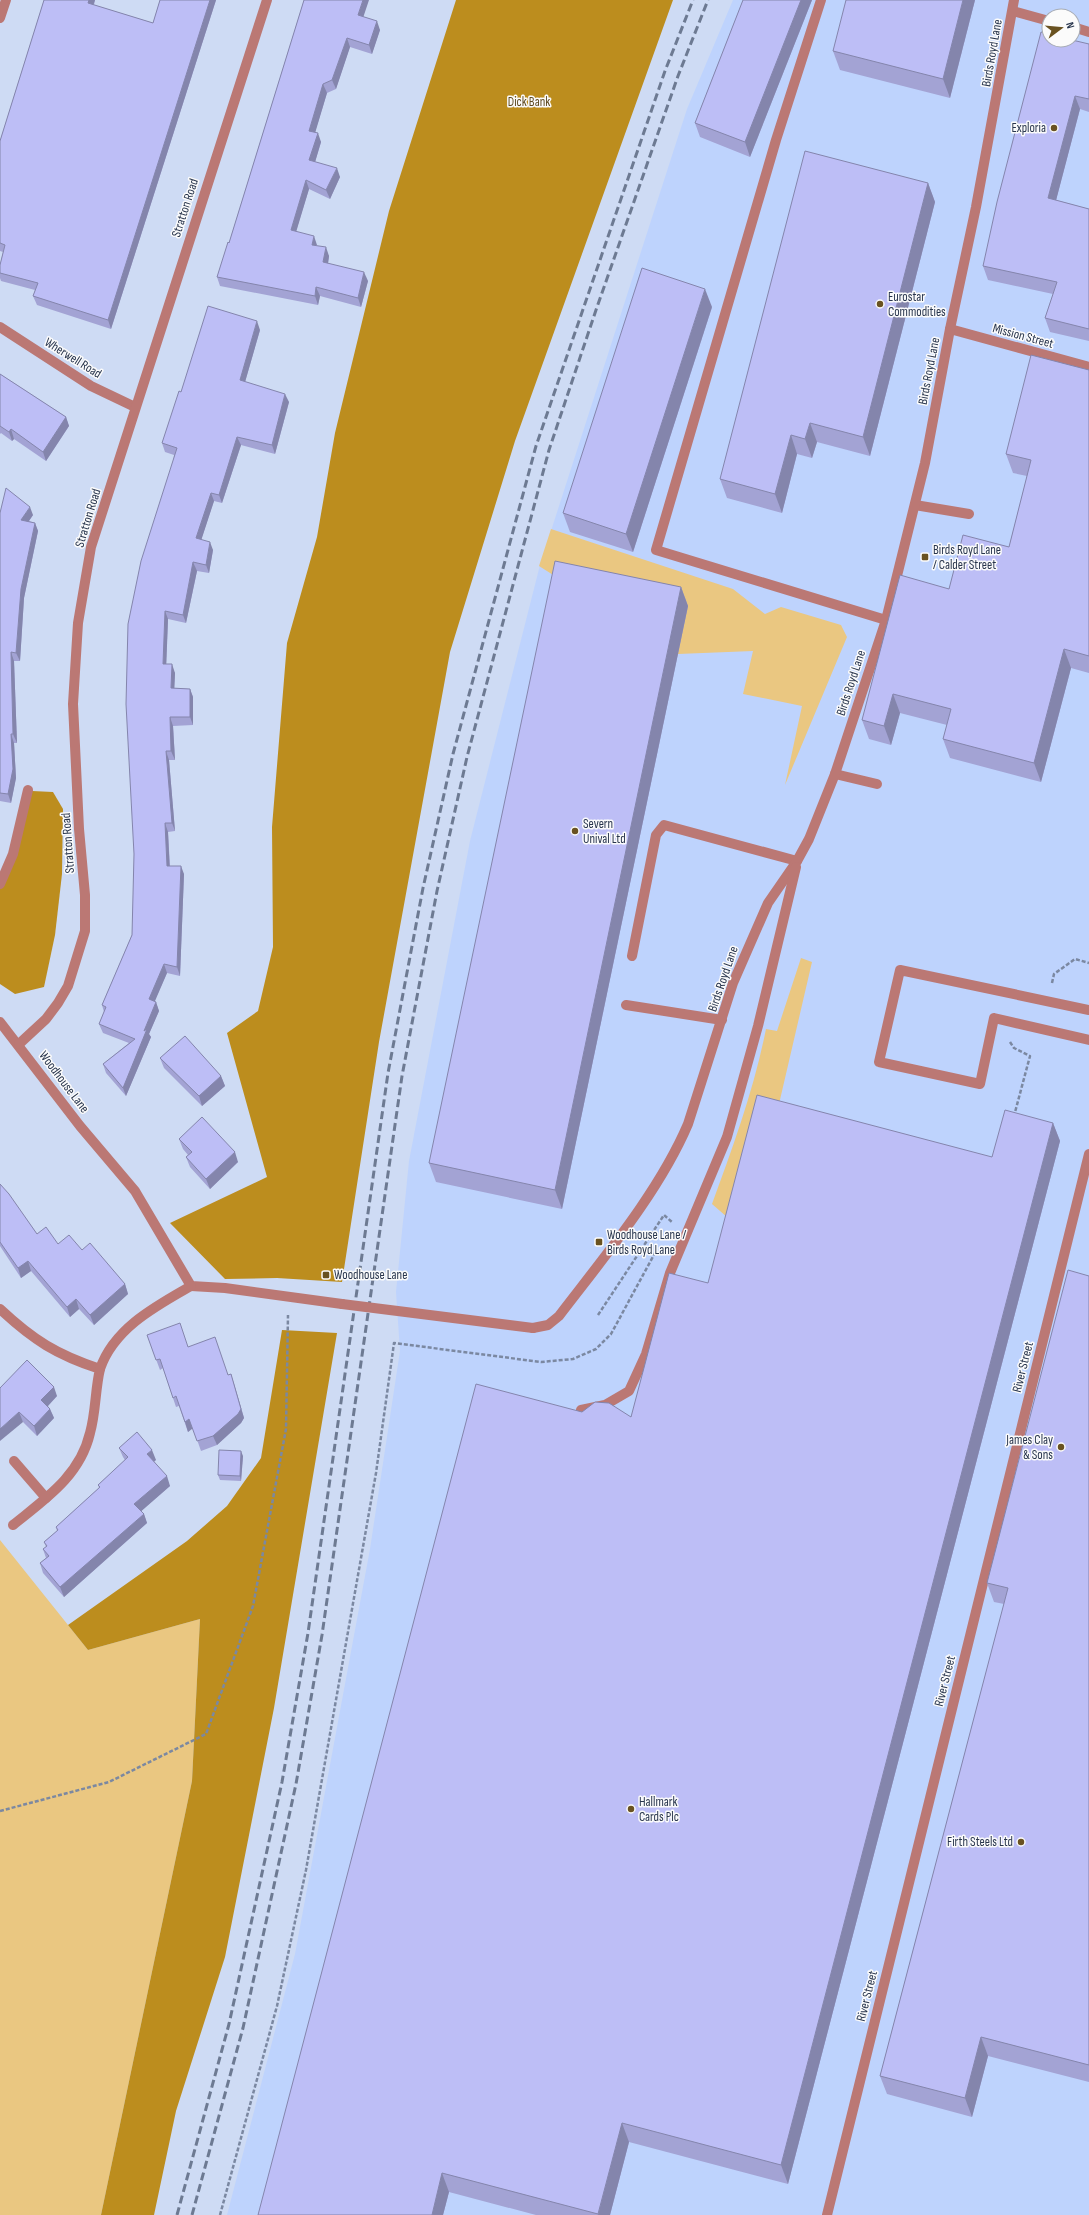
<svg xmlns="http://www.w3.org/2000/svg" width="1089" height="2215" font-family="'Sofia Sans Condensed',sans-serif">
<style>
.built{fill:#bed3fd;fill-rule:evenodd}
.green{fill:#eac781}
.forest{fill:#bc8d1e}
.lines{fill:none;stroke-linecap:round;stroke-linejoin:round}
.path{stroke:#7b88a1;stroke-width:2.5;stroke-dasharray:4 2;stroke-linecap:butt}
.minor{stroke:#bb7874;stroke-width:10}
.rail{stroke:#6d7a92;stroke-width:3;stroke-dasharray:8 4;stroke-linecap:butt}
.minor-bridge{stroke:#bb7874;stroke-width:10}
.wall{fill:#a3a3d4}
.shaded-wall{fill:#8485ac}
.building{fill:#bdbef6;stroke:#8485ac}
.poi-dot{fill:#695221;stroke:#fbfbfb;stroke-width:1.5}
.labels{text-anchor:middle;dominant-baseline:central;stroke-width:3;stroke-linejoin:round;paint-order:stroke}
.street-label{font-size:13px;fill:#28354d;stroke:#fbfbfb}
.park-label{font-size:13px;fill:#5f4b22;stroke:#fbfbfb}
.poi-label{font-size:13px;fill:#28354d;stroke:#fbfbfb;text-anchor:start}
</style>
<rect width="100%" height="100%" fill="#cedbf4"/>
<path class="built" d="M733,0H1089V2215H227L295,1954L370,1549L400,1351L396,1292L409,1161L470,841L540,565L687,109ZM1049,16H1073V40H1049Z"/>
<g class="green">
<path d="M551,529L733,589L765,614L781,607L841,625L847,637L785,785L802,706L743,694L753,651L678,654L539,566Z"/>
<path d="M801,958L812,962L776,1117L735,1224L712,1204C733,1147 754,1089 766,1029L777,1031Z"/>
<path d="M0,1540L88,1650L200,1619L192,1781L101,2215H0Z"/>
</g>
<g class="forest">
<path d="M456,0H673L515,441L450,652L379,1042L342,1282L277,1278L225,1279L170,1223L267,1177L227,1033L258,1011L273,947L272,827L287,643L317,537L335,433L389,211Z"/>
<path d="M32,791L53,792L63,809L62,874L55,935L44,987L15,994L0,984V884Z"/>
<path d="M282,1330L337,1333L274,1708L225,1957L176,2111L154,2215H101L192,1781L200,1619L88,1650L68,1625L187,1541L227,1506L261,1458Z"/>
</g>
<g class="lines">
<g class="path">
<path d="M1052,983L1054,974L1075,959L1089,963"/>
<path d="M1010,1042L1014,1048L1030,1056L1014,1116"/>
<path d="M598,1315L664,1215L672,1222"/>
<path d="M0,1811L109,1782L206,1734L253,1606L286,1429L288,1315"/>
<path d="M220,2215L277,2006L306,1870L376,1473L394,1343L541,1362L573,1359L596,1349L611,1334L656,1251"/>
</g>
<g class="minor">
<path d="M821,0L776,140L656,550L886,620"/>
<path d="M1013,11L1049,21"/>
<path d="M0,18L6,0"/>
<path d="M1073,27L1089,32"/>
<path d="M0,327L91,386L135,407"/>
<path d="M950,329L1089,367"/>
<path d="M915,505L969,514"/>
<path d="M835,774L877,784"/>
<path d="M0,884L13,854L28,790"/>
<path d="M632,956L656,835L664,825L797,861"/>
<path d="M626,1005L722,1020"/>
<path d="M1089,1010L900,970L879,1062L980,1084L994,1018L1089,1040"/>
<path d="M0,1022L80,1126L135,1191L191,1286L225,1288L342,1304"/>
<path d="M19,1044L46,1019L58,1003L68,986L85,931V895L79,829L73,704L78,623L91,547L267,0"/>
<path d="M0,1309C33,1340 57,1355 100,1369C95,1390 96,1412 90,1433C80,1476 45,1499 13,1525"/>
<path d="M533,1328L548,1325L559,1316C604,1257 659,1192 688,1124L733,983L768,903L797,861L809,839L835,774L886,620L925,463L950,329L976,207L1014,0"/>
<path d="M100,1369C114,1328 156,1306 191,1286"/>
<path d="M581,1410L605,1405L629,1391L646,1354L670,1273L727,1137L758,1026L796,867"/>
<path d="M14,1461L46,1498"/>
<path d="M827,2215L1089,1154"/>
</g>
<g class="rail">
<path d="M177,2215L229,2024L282,1782L308,1633L388,1073L423,888L453,754L536,446L665,71L693,0"/>
<path d="M192,2215L243,2028L296,1784L322,1635L402,1076L437,891L467,757L549,450L596,310L678,76L708,0"/>
</g>
<path class="minor-bridge" d="M342,1304L533,1328"/>
</g>
<g class="wall">
<path d="M44,0H95L94,5L153,23L160,0H216L111,329L37,305L33,296L35,290L1,281L0,278V265L3,252L0,251V141Z"/>
<path d="M304,0L364,17L380,30L372,54L350,47L336,89L327,93L315,132L321,142L315,162L340,177L330,199L309,189L296,231L317,246L329,256L328,263L368,281L361,307L320,296L318,305L220,286L217,277L229,243Z"/>
<path d="M743,0H812L750,157L700,137L695,123Z"/>
<path d="M975,0L950,98L840,70L833,51Z"/>
<path d="M1089,44V112L1080,109L1056,200L1089,209V341L1050,332L1045,318L1053,294L988,280L983,266Z"/>
<path d="M928,183L935,202L870,456L817,442L812,458L797,454L782,513L727,498L720,479Z"/>
<path d="M712,307L633,552L570,532L563,513Z"/>
<path d="M260,330L245,382L289,402L275,454L241,445L222,503L214,501L201,540L213,550L209,573L197,571L186,623L168,619L166,664L175,673L174,688L190,689L193,697V725L173,726L175,760H169L175,831L168,832L170,866L184,874L180,976L167,973L154,1002H156L159,1011L149,1034L151,1037L126,1096L106,1073L103,1064L129,1043L103,1033L99,1024L104,1012L102,1005L132,935L174,455L165,452L162,443L181,392Z"/>
<path d="M1089,370V673L1071,668L1041,782L950,758L943,739L947,725L900,713L891,745L869,739L862,720L949,589L1009,547L1027,476L1013,473L1006,454Z"/>
<path d="M0,374L66,417L69,426L46,461L14,439L12,441L1,433L0,434Z"/>
<path d="M0,513L33,515L29,521L35,523L38,531L24,598L20,661H14L17,743H14L16,778L11,803L0,801Z"/>
<path d="M681,587L688,606L562,1209L436,1182L429,1163Z"/>
<path d="M160,1058L221,1076L225,1086L202,1106L164,1068Z"/>
<path d="M1053,1123L1060,1141L788,2184L629,2142L610,2215H536L449,2192L443,2215H258L582,1412L631,1417L708,1283L992,1157Z"/>
<path d="M179,1139L238,1162L210,1189L190,1167L186,1157L188,1155L183,1149Z"/>
<path d="M0,1184L37,1234L58,1244L82,1250L125,1284L128,1294L94,1325L79,1309L70,1317L31,1271L21,1278L0,1246Z"/>
<path d="M1089,1276V2082L988,2056L972,2117L887,2094L880,2076L1004,1604L994,1602L987,1583Z"/>
<path d="M147,1335L188,1347L228,1375L234,1384L244,1418L241,1423L217,1445L201,1451L193,1428L188,1432L179,1406L176,1407L163,1368L160,1370Z"/>
<path d="M0,1388L57,1396L48,1406L50,1409L54,1418L37,1436L23,1422Z"/>
<path d="M119,1448L156,1460L154,1461L170,1486L141,1511L144,1514L147,1523L64,1597L43,1573L40,1563L46,1558L43,1549L46,1547L44,1542L57,1531L56,1527L99,1488L98,1485L125,1460L123,1457Z"/>
<path d="M243,1456L241,1481L220,1480L218,1475Z"/>
</g>
<g class="shaded-wall">
<path d="M89,0H95L91,12L88,3Z"/>
<path d="M210,0H216L111,329L108,320Z"/>
<path d="M363,0H369L361,24L358,15Z"/>
<path d="M801,0H812L750,157L745,142Z"/>
<path d="M963,0H975L950,98L943,79Z"/>
<path d="M377,21L380,30L372,54L369,45Z"/>
<path d="M347,38L350,47L336,89L332,80Z"/>
<path d="M323,84L327,93L313,140L309,131Z"/>
<path d="M1075,96L1080,109L1053,212L1048,198Z"/>
<path d="M318,133L321,142L313,169L309,160Z"/>
<path d="M337,168L340,177L330,199L326,190Z"/>
<path d="M306,180L309,189L294,239L291,230Z"/>
<path d="M928,183L935,202L870,456L863,437Z"/>
<path d="M314,236L317,245H312Z"/>
<path d="M326,247L329,256L327,271L323,262Z"/>
<path d="M364,272L368,281L361,307L358,298Z"/>
<path d="M316,287L320,296L318,305L315,296Z"/>
<path d="M705,289L712,307L633,552L626,534Z"/>
<path d="M257,321L260,330L243,389L240,380Z"/>
<path d="M285,394L289,402L275,454L272,445Z"/>
<path d="M66,417L69,426L46,461L43,452Z"/>
<path d="M810,423L817,442L812,458L805,439Z"/>
<path d="M11,429L14,439L12,441L9,432Z"/>
<path d="M791,435L797,454L782,513L775,494Z"/>
<path d="M237,437L241,445L222,503L219,495Z"/>
<path d="M211,493L214,501L199,547L196,538Z"/>
<path d="M30,507L33,515L24,528L21,520Z"/>
<path d="M35,523L38,531L24,598L20,661L16,653L21,589Z"/>
<path d="M210,542L213,550L209,573L206,565Z"/>
<path d="M193,562L197,571L186,623L183,615Z"/>
<path d="M681,587L688,606L562,1209L555,1190Z"/>
<path d="M165,611L168,619L166,672L163,664Z"/>
<path d="M1064,649L1071,668L1041,782L1034,763Z"/>
<path d="M11,652L14,661L17,743L13,734Z"/>
<path d="M172,664L175,673L174,697L171,688Z"/>
<path d="M190,689L193,697V725L190,717Z"/>
<path d="M893,694L900,713L891,745L884,726Z"/>
<path d="M170,717L173,726L175,760L171,751Z"/>
<path d="M11,734L14,743L16,778L11,803L8,794Z"/>
<path d="M166,751L169,760L175,831L172,823Z"/>
<path d="M165,823L168,832L170,875L167,866Z"/>
<path d="M181,866L184,874L180,976L177,967Z"/>
<path d="M164,964L167,973L152,1008L149,999Z"/>
<path d="M156,1002L159,1011L149,1034L151,1037L126,1096L123,1088L144,1031Z"/>
<path d="M221,1076L225,1086L202,1106L199,1096Z"/>
<path d="M1053,1123L1060,1141L788,2184L781,2165Z"/>
<path d="M235,1152L238,1162L210,1189L206,1179Z"/>
<path d="M28,1261L31,1271L21,1278L18,1268Z"/>
<path d="M125,1284L128,1294L94,1325L90,1315Z"/>
<path d="M76,1299L79,1309L70,1317L67,1307Z"/>
<path d="M231,1374L234,1384L244,1418L241,1423L217,1445L213,1436Z"/>
<path d="M54,1387L57,1396L45,1409L41,1400Z"/>
<path d="M50,1409L54,1418L37,1436L34,1426Z"/>
<path d="M19,1412L23,1422L0,1441V1429Z"/>
<path d="M189,1419L193,1428L188,1432L185,1422Z"/>
<path d="M152,1450L156,1460L151,1464L147,1454Z"/>
<path d="M241,1451L243,1456L241,1481L240,1476Z"/>
<path d="M167,1476L170,1486L138,1514L134,1504Z"/>
<path d="M144,1514L147,1523L64,1597L60,1587Z"/>
<path d="M981,2037L988,2056L972,2117L965,2098Z"/>
<path d="M622,2123L629,2142L610,2215H598Z"/>
<path d="M442,2173L449,2192L443,2215H432Z"/>
</g>
<g class="building">
<path d="M44,0H89L88,3L153,23L160,0H210L108,320L33,296L38,283L0,273V265L5,245L0,243V141Z"/>
<path d="M304,0H363L358,15L377,21L369,45L347,38L332,80L323,84L309,131L318,133L309,160L337,168L326,190L306,180L291,230L314,236L312,245L326,247L323,262L364,272L358,298L316,287L315,296L217,277L228,242L229,243Z"/>
<path d="M743,0H801L745,142L695,123Z"/>
<path d="M846,0H963L943,79L833,51Z"/>
<path d="M1041,32L1049,34V40H1072L1089,44V99L1075,96L1048,198L1089,209V329L1045,318L1057,282L983,266L997,202Z"/>
<path d="M805,151L928,183L863,437L810,423L805,439L791,435L775,494L720,479Z"/>
<path d="M642,268L705,289L626,534L563,513Z"/>
<path d="M208,306L257,321L240,380L285,394L272,445L237,437L219,495L211,493L196,538L210,542L206,565L193,562L183,615L165,611L163,664H172L171,688L190,689V717H170L171,751H166L172,823H165L167,866H181L177,967L164,964L149,999L156,1002L144,1031L147,1029L123,1088L103,1064L135,1039L99,1024L106,1007L102,1005L132,935L134,854L126,704L128,624L141,561L177,448L162,443L179,391L181,392Z"/>
<path d="M1031,355L1089,370V656L1064,649L1034,763L943,739L951,709L893,694L884,726L862,720L900,575L949,589L963,535L1009,547L1031,460L1006,454Z"/>
<path d="M0,374L66,417L43,452L11,429L9,432L0,426Z"/>
<path d="M6,488L30,507L21,520L35,523L21,589L16,653L11,652L13,734H11L13,769L8,794L0,793V513Z"/>
<path d="M555,561L681,587L555,1190L429,1163Z"/>
<path d="M185,1036L221,1076L199,1096L160,1058Z"/>
<path d="M757,1095L992,1157L1005,1110L1053,1123L781,2165L622,2123L598,2214L442,2173L432,2215H258L476,1384L582,1412L595,1402L609,1403L631,1417L669,1273L708,1283Z"/>
<path d="M202,1117L235,1152L206,1179L186,1157L192,1152L179,1139Z"/>
<path d="M0,1184L9,1194L37,1234L46,1227L58,1244L69,1235L82,1250L90,1243L125,1284L90,1315L76,1299L67,1307L28,1261L18,1268L0,1242Z"/>
<path d="M1068,1270L1089,1276V2065L981,2037L965,2098L880,2076L1008,1588L987,1583Z"/>
<path d="M180,1323L188,1347L215,1337L228,1375L231,1374L241,1409L238,1414L213,1436L197,1441L189,1419L185,1422L176,1396L173,1398L160,1359L156,1360L147,1335Z"/>
<path d="M27,1360L54,1387L41,1400L50,1409L34,1426L19,1412L0,1429V1388Z"/>
<path d="M137,1432L152,1450L147,1454L167,1476L134,1504L144,1514L60,1587L40,1563L49,1556L43,1549L47,1546L44,1542L58,1530L56,1527L100,1487L98,1485L128,1457L119,1448Z"/>
<path d="M219,1450L241,1451L240,1476L218,1475Z"/>
</g>
<g class="poi-dot">
<circle cx="1054" cy="128" r="4"/>
<circle cx="880" cy="304" r="4"/>
<rect x="921" y="553" width="8" height="8" rx="2"/>
<circle cx="575" cy="831" r="4"/>
<rect x="595" y="1238" width="8" height="8" rx="2"/>
<rect x="322" y="1271" width="8" height="8" rx="2"/>
<circle cx="1061" cy="1447" r="4"/>
<circle cx="631" cy="1809" r="4"/>
<circle cx="1021" cy="1842" r="4"/>
</g>
<g class="labels">
<g class="street-label">
<text transform="translate(992 53) rotate(-80)">Birds Royd Lane</text>
<text transform="translate(185 208) rotate(-72)">Stratton Road</text>
<text transform="translate(1023 336) rotate(15)">Mission Street</text>
<text transform="translate(73 358) rotate(32)">Wherwell Road</text>
<text transform="translate(929 371) rotate(-79)">Birds Royd Lane</text>
<text transform="translate(88 518) rotate(-73)">Stratton Road</text>
<text transform="translate(851 683) rotate(-72)">Birds Royd Lane</text>
<text transform="translate(68 843) rotate(-94)">Stratton Road</text>
<text transform="translate(723 979) rotate(-71)">Birds Royd Lane</text>
<text transform="translate(64 1082) rotate(53)">Woodhouse Lane</text>
<text transform="translate(1023 1367) rotate(-76)">River Street</text>
<text transform="translate(945 1681) rotate(-76)">River Street</text>
<text transform="translate(867 1996) rotate(-76)">River Street</text>
</g>
<g class="park-label">
<text x="529" y="102">Dick Bank</text>
</g>
<g class="poi-label">
<text x="1046" y="128" text-anchor="end">Exploria</text>
<text x="888" y="297">Eurostar<tspan x="888" dy="15">Commodities</tspan></text>
<text x="933" y="550">Birds Royd Lane<tspan x="933" dy="15">/ Calder Street</tspan></text>
<text x="583" y="824">Severn<tspan x="583" dy="15">Unival Ltd</tspan></text>
<text x="607" y="1235">Woodhouse Lane /<tspan x="607" dy="15">Birds Royd Lane</tspan></text>
<text x="334" y="1275">Woodhouse Lane</text>
<text x="1053" y="1440" text-anchor="end">James Clay<tspan x="1053" dy="15">&amp; Sons</tspan></text>
<text x="639" y="1802">Hallmark<tspan x="639" dy="15">Cards Plc</tspan></text>
<text x="1013" y="1842" text-anchor="end">Firth Steels Ltd</text>
</g>
</g>
<g transform="translate(1061 28) rotate(74)"><circle r="19" fill="#fbfbfb" stroke="#a7acb5"/>
<path d="M0-3L7 15L0 10L-7 15Z" fill="#695221"/>
<text y="-6" font-size="11" font-weight="bold" text-anchor="middle" fill="#28354d">N</text>
</g>
</svg>
